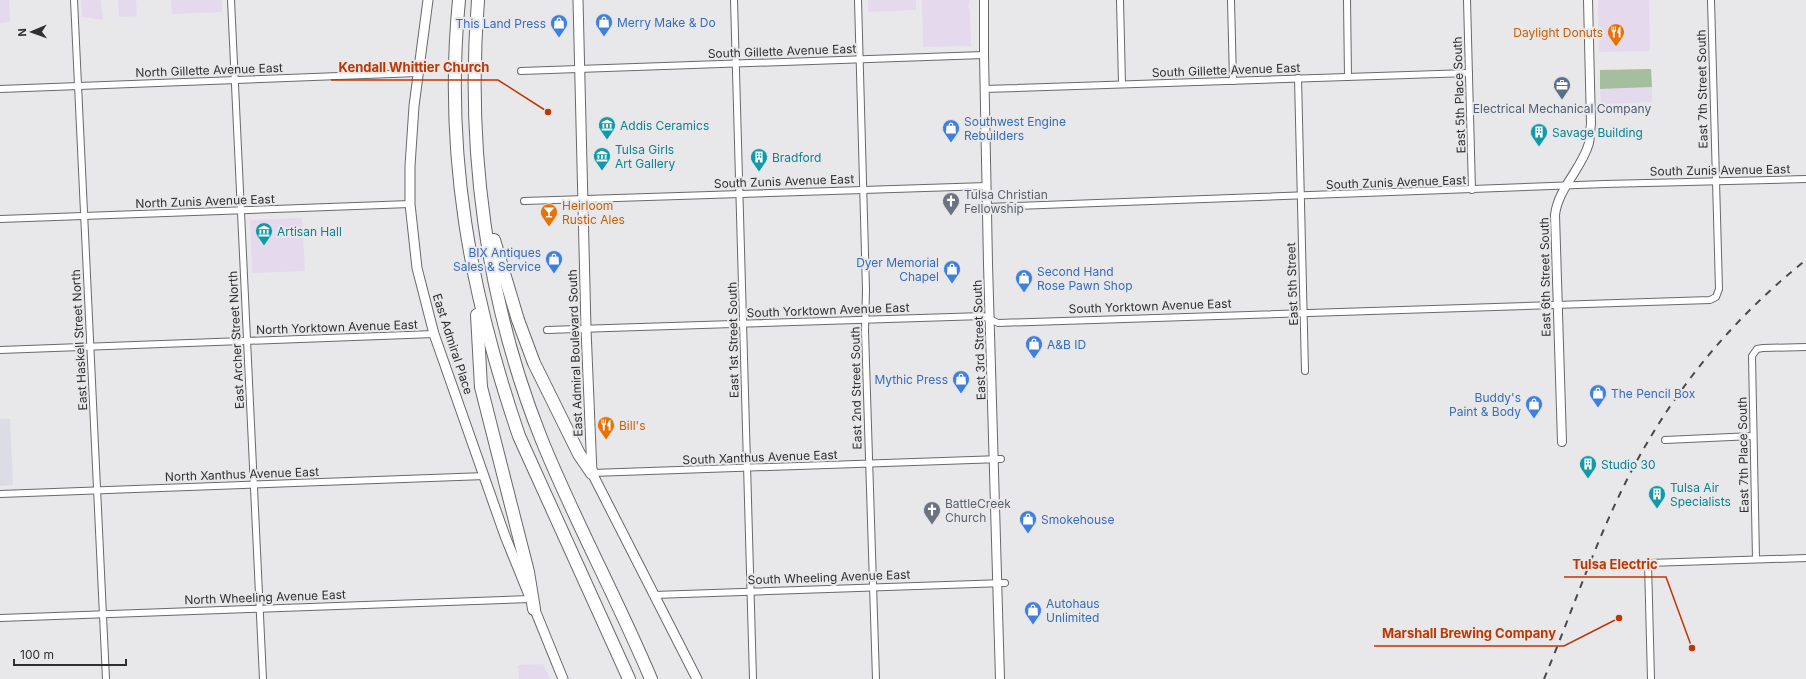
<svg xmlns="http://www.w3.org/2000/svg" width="1806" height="679" font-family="Inter,sans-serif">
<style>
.commercial{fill:#e5d9ee}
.built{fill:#dcdce6}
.green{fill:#a4be9e}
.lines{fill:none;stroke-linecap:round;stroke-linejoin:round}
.minor-casing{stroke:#69696b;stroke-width:8}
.tertiary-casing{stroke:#69696b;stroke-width:10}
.secondary-casing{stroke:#69696b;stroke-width:11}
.motorway-casing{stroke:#69696b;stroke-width:14}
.minor{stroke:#fff;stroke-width:6}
.tertiary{stroke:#fff;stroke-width:8}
.secondary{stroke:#fff;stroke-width:9}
.motorway{stroke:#fff;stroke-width:12}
.rail{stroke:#49494a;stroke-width:2;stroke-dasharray:7 7;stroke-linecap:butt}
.labels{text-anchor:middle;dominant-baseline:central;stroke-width:4;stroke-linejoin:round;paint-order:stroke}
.shop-label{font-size:12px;fill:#366cbe;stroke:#e8e8ea;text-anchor:start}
.food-label{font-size:12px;fill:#c56008;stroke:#e8e8ea;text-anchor:start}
.street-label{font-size:12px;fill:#2f2f30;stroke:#e8e8ea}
.service-label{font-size:12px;fill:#4e5e75;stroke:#e8e8ea}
.culture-label{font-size:12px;fill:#0d838f;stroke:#e8e8ea;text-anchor:start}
.worship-label{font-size:12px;fill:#5b616d;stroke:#e8e8ea;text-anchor:start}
.leader{fill:none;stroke:#be3601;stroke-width:1.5}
.callout-dot{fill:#be3601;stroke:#e8e8ea;stroke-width:1.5}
.callout-label{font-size:13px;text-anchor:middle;font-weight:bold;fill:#be3601;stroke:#e8e8ea;stroke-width:4;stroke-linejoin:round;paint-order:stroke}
</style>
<rect width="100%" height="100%" fill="#e8e8ea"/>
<g class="commercial">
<path d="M0,0H9L10,22L0,23Z"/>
<path d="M81,0H101L103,20L82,17Z"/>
<path d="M118,0H136L137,16L119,17Z"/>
<path d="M171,0H222V12L172,14Z"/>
<path d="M868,0H916V10L868,12Z"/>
<path d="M922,0H970L968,8L970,9L971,46L923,47Z"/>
<path d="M1598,0H1649L1650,51L1599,52Z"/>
<path d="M1652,87V102L1601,104L1600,89Z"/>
<path d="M302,218L305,271L252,273L250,220Z"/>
<path d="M543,664L550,679H519L518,665Z"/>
</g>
<path class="built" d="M0,419H10L13,485L0,486Z"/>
<path class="green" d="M1651,69L1652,87L1600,89V70Z"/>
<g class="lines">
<g class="minor-casing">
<g id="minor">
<path d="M74,0L106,679"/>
<path d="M231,0L263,679"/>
<path d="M734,0L753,679"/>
<path d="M858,0L866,290L865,331L876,679"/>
<path d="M1120,0L1122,84"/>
<path d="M1231,0L1233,81"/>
<path d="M1347,0L1348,77"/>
<path d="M1467,0L1472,190"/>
<path d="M521,71L984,55"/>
<path d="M1298,78L1305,371"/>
<path d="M0,89L418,73"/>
<path d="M984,89L1469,73"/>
<path d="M524,201L987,186"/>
<path d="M987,207L1605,184L1806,179"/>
<path d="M0,219L410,204"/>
<path d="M547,330L983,316L998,323L1710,300L1716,297L1719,289L1711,0"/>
<path d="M0,350L434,334"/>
<path d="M1665,440L1753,436"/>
<path d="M592,473L1001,459"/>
<path d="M0,494L485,476"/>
<path d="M1756,559L1752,356L1757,349L1763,348L1806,347"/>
<path d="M654,595L1005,583"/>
<path d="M0,618L530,599"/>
<path d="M1651,679L1648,563L1806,558"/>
</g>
</g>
<g class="tertiary-casing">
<g id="tertiary">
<path d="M984,0V55L988,264L1000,679"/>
<path d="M1562,442L1555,215C1558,188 1582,169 1589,143C1590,137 1590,130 1591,124L1588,0"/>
</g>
</g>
<g class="secondary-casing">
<g id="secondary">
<path d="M428,0L414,106L410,166V204L417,268L434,334L505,536L563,679"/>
<path d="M578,0L586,329L592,473L697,679"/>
</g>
</g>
<g class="motorway-casing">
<g id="motorway">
<path d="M459,0C444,152 470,293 519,436L629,679"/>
<path d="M478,0C466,148 486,300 541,438C574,520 617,598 651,679"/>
<path d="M494,240L518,320L534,363L579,454L592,473"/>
<path d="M477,315L481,387L528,572L534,609"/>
</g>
</g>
<use href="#minor" class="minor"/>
<use href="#tertiary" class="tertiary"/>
<use href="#secondary" class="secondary"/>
<use href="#motorway" class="motorway"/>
<path class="rail" d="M1544,679C1575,605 1600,527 1639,457C1681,381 1738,314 1806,260"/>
</g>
<defs>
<g id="shop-pin" transform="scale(0.9)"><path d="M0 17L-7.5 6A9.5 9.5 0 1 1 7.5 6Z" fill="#3f7fe0" stroke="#e8e8ea"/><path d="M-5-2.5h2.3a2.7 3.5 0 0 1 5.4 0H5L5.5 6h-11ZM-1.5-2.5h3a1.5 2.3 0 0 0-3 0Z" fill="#fff"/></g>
<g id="restaurant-pin" transform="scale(0.9)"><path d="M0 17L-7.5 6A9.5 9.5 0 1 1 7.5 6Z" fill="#e8710a" stroke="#e8e8ea"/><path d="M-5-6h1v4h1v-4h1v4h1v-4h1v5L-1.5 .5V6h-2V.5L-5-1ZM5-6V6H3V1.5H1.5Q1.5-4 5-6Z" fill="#fff"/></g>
<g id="office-pin" transform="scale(0.9)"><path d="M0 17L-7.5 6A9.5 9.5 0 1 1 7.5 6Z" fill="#5c6f8a" stroke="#e8e8ea"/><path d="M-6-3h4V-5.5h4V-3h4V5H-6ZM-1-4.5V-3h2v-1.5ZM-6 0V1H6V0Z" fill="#fff"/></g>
<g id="museum-pin" transform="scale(0.9)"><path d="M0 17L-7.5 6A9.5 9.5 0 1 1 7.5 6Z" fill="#0f9aa8" stroke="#e8e8ea"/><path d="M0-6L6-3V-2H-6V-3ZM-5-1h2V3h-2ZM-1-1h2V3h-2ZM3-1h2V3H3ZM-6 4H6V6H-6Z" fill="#fff"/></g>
<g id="building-pin" transform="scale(0.9)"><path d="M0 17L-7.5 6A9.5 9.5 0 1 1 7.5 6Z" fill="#0f9aa8" stroke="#e8e8ea"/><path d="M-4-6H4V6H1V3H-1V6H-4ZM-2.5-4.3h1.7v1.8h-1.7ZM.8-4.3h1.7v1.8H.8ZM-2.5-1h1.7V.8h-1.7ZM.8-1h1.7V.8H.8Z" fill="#fff"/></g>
<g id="church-pin" transform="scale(0.9)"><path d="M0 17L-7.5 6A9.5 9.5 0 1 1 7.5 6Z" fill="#6b7280" stroke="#e8e8ea"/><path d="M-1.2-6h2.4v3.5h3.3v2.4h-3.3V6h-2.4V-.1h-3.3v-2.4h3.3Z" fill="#fff"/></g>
<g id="bar-pin" transform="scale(0.9)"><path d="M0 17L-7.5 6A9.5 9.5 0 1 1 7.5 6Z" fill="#e8710a" stroke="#e8e8ea"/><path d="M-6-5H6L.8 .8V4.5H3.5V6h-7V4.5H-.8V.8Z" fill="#fff"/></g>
</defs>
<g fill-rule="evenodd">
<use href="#shop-pin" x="604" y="22"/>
<use href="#shop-pin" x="559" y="23"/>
<use href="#restaurant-pin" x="1616" y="32"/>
<use href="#office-pin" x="1562" y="85"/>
<use href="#museum-pin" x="607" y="125"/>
<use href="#shop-pin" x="951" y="128"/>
<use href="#building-pin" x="1539" y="132"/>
<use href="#museum-pin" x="602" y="156"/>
<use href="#building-pin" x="759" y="157"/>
<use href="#church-pin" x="951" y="201"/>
<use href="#bar-pin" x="549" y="212"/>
<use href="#museum-pin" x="264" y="231"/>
<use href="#shop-pin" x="554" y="259"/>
<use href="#shop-pin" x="952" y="269"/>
<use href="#shop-pin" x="1024" y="278"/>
<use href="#shop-pin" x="1034" y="344"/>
<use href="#shop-pin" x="961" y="379"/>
<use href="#shop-pin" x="1598" y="393"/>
<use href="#shop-pin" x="1534" y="404"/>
<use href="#restaurant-pin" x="606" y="425"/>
<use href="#building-pin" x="1588" y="464"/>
<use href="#building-pin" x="1657" y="494"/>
<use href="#church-pin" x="932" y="510"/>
<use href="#shop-pin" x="1028" y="519"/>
<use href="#shop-pin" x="1033" y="610"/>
</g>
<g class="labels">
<g class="shop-label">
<text x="617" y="22">Merry Make &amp; Do</text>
<text x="546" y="23" text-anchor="end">This Land Press</text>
<text x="964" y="121">Southwest Engine<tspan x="964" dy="14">Rebuilders</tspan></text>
<text x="541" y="252" text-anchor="end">BIX Antiques<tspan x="541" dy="14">Sales &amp; Service</tspan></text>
<text x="939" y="262" text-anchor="end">Dyer Memorial<tspan x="939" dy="14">Chapel</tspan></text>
<text x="1037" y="271">Second Hand<tspan x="1037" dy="14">Rose Pawn Shop</tspan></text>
<text x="1047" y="344">A&amp;B ID</text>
<text x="948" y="379" text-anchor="end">Mythic Press</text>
<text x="1611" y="393">The Pencil Box</text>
<text x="1521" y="397" text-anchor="end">Buddy's<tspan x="1521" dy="14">Paint &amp; Body</tspan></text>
<text x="1041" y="519">Smokehouse</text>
<text x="1046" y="603">Autohaus<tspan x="1046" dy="14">Unlimited</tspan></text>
</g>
<g class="food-label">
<text x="1603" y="32" text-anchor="end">Daylight Donuts</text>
<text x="562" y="205">Heirloom<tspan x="562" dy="14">Rustic Ales</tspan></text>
<text x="619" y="425">Bill's</text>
</g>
<g class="street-label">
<text transform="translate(782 51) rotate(-2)">South Gillette Avenue East</text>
<text transform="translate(209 70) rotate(-2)">North Gillette Avenue East</text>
<text transform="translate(1226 70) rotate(-2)">South Gillette Avenue East</text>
<text transform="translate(1702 89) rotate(-91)">East 7th Street South</text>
<text transform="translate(1459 95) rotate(-92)">East 5th Place South</text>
<text transform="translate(1720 170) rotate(-1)">South Zunis Avenue East</text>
<text transform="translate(784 181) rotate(-2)">South Zunis Avenue East</text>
<text transform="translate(1396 182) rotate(-2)">South Zunis Avenue East</text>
<text transform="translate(205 201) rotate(-2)">North Zunis Avenue East</text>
<text transform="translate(1545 277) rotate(-91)">East 6th Street South</text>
<text transform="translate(1292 284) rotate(-92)">East 5th Street</text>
<text transform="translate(1150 306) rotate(-2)">South Yorktown Avenue East</text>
<text transform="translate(828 310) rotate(-2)">South Yorktown Avenue East</text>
<text transform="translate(337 327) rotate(-2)">North Yorktown Avenue East</text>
<text transform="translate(79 340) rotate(-93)">East Haskell Street North</text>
<text transform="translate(236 340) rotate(-93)">East Archer Street North</text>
<text transform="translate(733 340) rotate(-91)">East 1st Street South</text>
<text transform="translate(979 340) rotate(-92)">East 3rd Street South</text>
<text transform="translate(453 344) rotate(72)">East Admiral Place</text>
<text transform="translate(575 353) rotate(-92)">East Admiral Boulevard South</text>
<text transform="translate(856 388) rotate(-91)">East 2nd Street South</text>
<text transform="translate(1743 455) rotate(-91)">East 7th Place South</text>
<text transform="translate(760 457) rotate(-2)">South Xanthus Avenue East</text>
<text transform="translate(242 474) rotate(-2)">North Xanthus Avenue East</text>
<text transform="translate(829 577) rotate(-2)">South Wheeling Avenue East</text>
<text transform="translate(265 597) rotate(-2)">North Wheeling Avenue East</text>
</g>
<g class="service-label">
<text x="1562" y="108">Electrical Mechanical Company</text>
</g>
<g class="culture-label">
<text x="620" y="125">Addis Ceramics</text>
<text x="1552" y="132">Savage Building</text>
<text x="615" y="149">Tulsa Girls<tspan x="615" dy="14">Art Gallery</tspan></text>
<text x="772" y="157">Bradford</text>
<text x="277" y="231">Artisan Hall</text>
<text x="1601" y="464">Studio 30</text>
<text x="1670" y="487">Tulsa Air<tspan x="1670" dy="14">Specialists</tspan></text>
</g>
<g class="worship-label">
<text x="964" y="194">Tulsa Christian<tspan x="964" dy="14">Fellowship</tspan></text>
<text x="945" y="503">BattleCreek<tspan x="945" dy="14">Church</tspan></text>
</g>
</g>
<path class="leader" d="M548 112L498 80H331M1692 648L1666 577H1564M1619 618L1564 646H1374"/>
<g class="callout-dot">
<circle cx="548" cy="112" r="4"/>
<circle cx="1692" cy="648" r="4"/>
<circle cx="1619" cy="618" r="4"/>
</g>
<g class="callout-label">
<text x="414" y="72">Kendall Whittier Church</text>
<text x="1615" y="569">Tulsa Electric</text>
<text x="1469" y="638">Marshall Brewing Company</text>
</g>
<g transform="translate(32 32) rotate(268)" stroke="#e8e8ea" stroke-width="3" paint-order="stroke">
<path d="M0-3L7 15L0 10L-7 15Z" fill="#2f2f30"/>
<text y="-6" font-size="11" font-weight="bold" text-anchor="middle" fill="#2f2f30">N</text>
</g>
<path d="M14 659v6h112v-6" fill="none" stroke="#2f2f30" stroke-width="2"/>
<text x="20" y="659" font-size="12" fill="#2f2f30" stroke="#e8e8ea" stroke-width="3" paint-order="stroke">100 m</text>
</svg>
